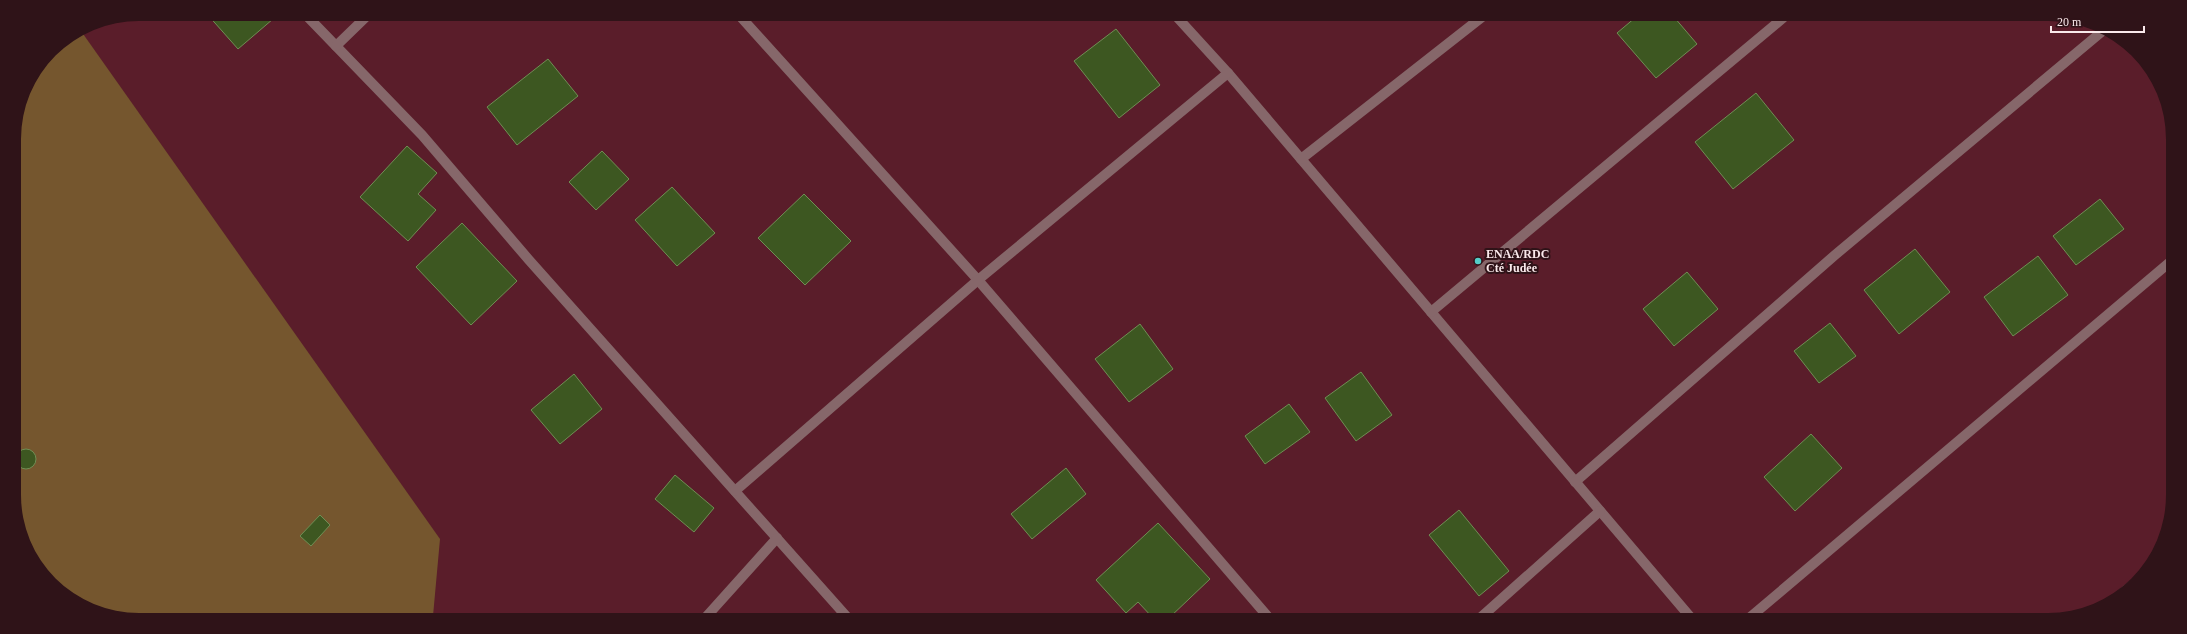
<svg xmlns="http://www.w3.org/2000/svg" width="2187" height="634" font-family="'Times New Roman',serif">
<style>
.green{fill:#75562e}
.building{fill:#3d5721;stroke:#6f8e54}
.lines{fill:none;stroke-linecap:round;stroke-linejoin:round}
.street{stroke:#86676a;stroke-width:10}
.poi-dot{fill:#54cdc8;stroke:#2f1318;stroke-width:1.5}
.labels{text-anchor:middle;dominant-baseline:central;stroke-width:4;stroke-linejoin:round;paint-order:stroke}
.poi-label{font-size:12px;font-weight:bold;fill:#fae9eb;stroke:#2f1318;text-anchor:start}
</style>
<rect width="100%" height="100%" fill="#5a1d2a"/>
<path class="green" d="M81,31L440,539L433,616H107L51,583L27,550L16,519L14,131L27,84L51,51Z"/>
<g class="building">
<path d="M207,14H269L273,19L238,49Z"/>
<path d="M1636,17H1674L1697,44L1656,78L1617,33Z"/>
<path d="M1116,29L1160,85L1119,118L1074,61Z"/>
<path d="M548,59L578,96L517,145L487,107Z"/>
<path d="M1756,93L1794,140L1733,189L1695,142Z"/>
<path d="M407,146L437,173L418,194L436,210L408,241L360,197Z"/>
<path d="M602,151L629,179L596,210L569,182Z"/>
<path d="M672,187L715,233L677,266L635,220Z"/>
<path d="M804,194L851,241L805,285L758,238Z"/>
<path d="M2100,199L2124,229L2076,265L2053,236Z"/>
<path d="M462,223L517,281L471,325L416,267Z"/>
<path d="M1915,249L1950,292L1899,334L1864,290Z"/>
<path d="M2038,256L2068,295L2013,336L1984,297Z"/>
<path d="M1687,272L1718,309L1674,346L1643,309Z"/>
<path d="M1830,323L1856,356L1819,383L1794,351Z"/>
<path d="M1140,324L1173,369L1129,402L1095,359Z"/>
<path d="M1361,372L1392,415L1356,441L1325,398Z"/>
<path d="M574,374L602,409L560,444L531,410Z"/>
<path d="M1289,404L1310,432L1265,464L1245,436Z"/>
<path d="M1811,434L1842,468L1795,511L1764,477Z"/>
<circle cx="26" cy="459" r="10"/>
<path d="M1066,468L1086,494L1032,539L1011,514Z"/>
<path d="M675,475L714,508L694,532L655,499Z"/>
<path d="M1459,510L1509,571L1479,596L1429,535Z"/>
<path d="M320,515L330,525L311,546L300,536Z"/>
<path d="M1158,523L1210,579L1169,618H1153L1138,602L1126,613L1096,580Z"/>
</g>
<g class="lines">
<g class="street">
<path d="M305,14L422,135L529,260L847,617"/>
<path d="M739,15L978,280L1269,618"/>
<path d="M1176,16L1228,73L1692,619"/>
<path d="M336,46L369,14"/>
<path d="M1301,159L1482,17"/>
<path d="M1431,312L1783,18"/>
<path d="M1575,482L1835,255L2105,29"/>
<path d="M735,491L978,280L1228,73"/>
<path d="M2117,598L2131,586"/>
<path d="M706,617L777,538"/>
<path d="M1479,619L1600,511"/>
<path d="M1748,619L2170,262"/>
</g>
</g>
<circle class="poi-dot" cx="1478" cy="261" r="4"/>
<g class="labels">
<g class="poi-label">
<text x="1486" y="254">ENAA/RDC<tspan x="1486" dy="14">Cté Judée</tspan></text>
</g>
</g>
<path d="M0 0H2187V634H0ZM139 21H2048A118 118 0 0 1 2166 139V495A118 118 0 0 1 2048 613H139A118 118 0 0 1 21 495V139A118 118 0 0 1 139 21Z" fill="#2f1318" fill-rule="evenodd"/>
<path d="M2051 26v6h93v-6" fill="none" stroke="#fae9eb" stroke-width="2"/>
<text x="2057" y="26" font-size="12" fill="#fae9eb" stroke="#2f1318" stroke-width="3" paint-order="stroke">20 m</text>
</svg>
